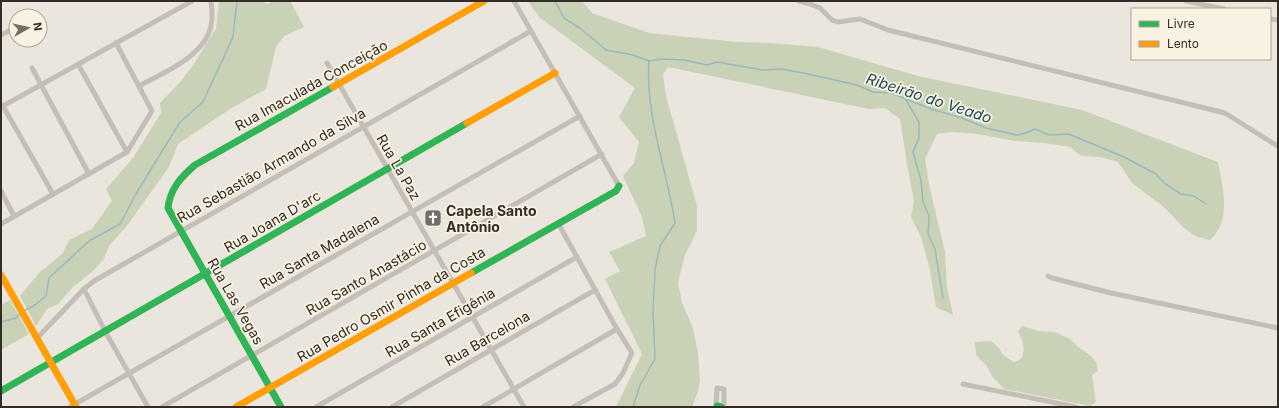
<svg xmlns="http://www.w3.org/2000/svg" width="1279" height="408" font-family="Inter,sans-serif">
<style>
.green{fill:#c9d2b6}
.lines{fill:none;stroke-linecap:round;stroke-linejoin:round}
.stream{stroke:#98b9bd;stroke-width:1.5}
.street{stroke:#c4beb7;stroke-width:5}
.fast{stroke:#30b455;stroke-width:7}
.slow{stroke:#ff9f0a;stroke-width:7}
.labels{text-anchor:middle;dominant-baseline:central;stroke-width:3.5;stroke-linejoin:round;paint-order:stroke}
.street-label{font-size:14px;fill:#342c25;stroke:#f9f2e3}
.poi-label{font-size:14px;font-weight:bold;fill:#342c25;stroke:#f9f2e3;text-anchor:start}
.water-label{font-size:15px;font-style:italic;fill:#1a4b57;stroke:#f9f2e3}
</style>
<rect width="100%" height="100%" fill="#ebe6dd"/>
<g class="green">
<path d="M219,1H262L267,4L274,1H290L304,27L284,36L276,47L266,89L230,109L178,144L169,167L126,227L109,246L104,259L93,271L72,288L58,304L47,309L36,326L20,296L39,273L62,254L69,240L92,229L112,201L106,189L133,158L161,113L160,103L181,81L194,64L216,28Z"/>
<path d="M528,1H582L592,13L649,33L737,42L771,43L818,47L918,76L1082,110L1218,162C1223,187 1232,221 1210,240L1197,237L1184,228L1164,207L1132,183L1118,162L1100,157L1081,156L1070,147L1045,143L1015,141L978,134L950,132L937,134L925,159L929,184L945,252L947,287L953,315L936,307L930,270L921,237L911,217L914,201L908,170L900,119L885,108L869,109L668,67L663,74L666,96L697,206V231L685,255L678,282L682,303L693,328L698,353L700,381L698,391L692,407H616L642,354L605,279L620,271L609,252L646,236L642,217L623,176L634,163L639,142L619,117L635,88L539,17Z"/>
<path d="M10,300L29,334L1,350V305Z"/>
<path d="M1023,326L1039,331L1055,332L1070,339L1077,346L1091,356L1096,362L1098,371L1092,375L1096,402L1090,406L1004,389L992,376L986,365L976,355L975,342L991,341L999,348L1003,355L1014,362L1021,359C1026,349 1023,341 1018,331Z"/>
</g>
<g class="lines">
<g class="stream">
<path d="M555,1L564,18L581,29L606,50L633,55L649,61L662,59L684,60L707,65L717,62L763,70L782,69L808,74L857,85L873,92L891,93L931,109L962,118L986,128L1008,133L1017,135L1026,133L1035,129L1049,135L1069,134L1126,158L1156,174L1164,183L1181,194L1194,196L1206,204"/>
<path d="M906,100L919,122V138L913,152L921,180L923,202L929,216L928,234L935,249L943,298"/>
<path d="M24,311L35,305L46,296L49,278L63,265L89,241L120,224L136,194L180,122L203,102L233,37L237,1"/>
<path d="M1,322L16,318L21,313"/>
<path d="M633,407L640,385L655,359L653,310L655,270L660,246L675,223C667,170 645,115 649,61"/>
</g>
<g class="street">
<path d="M514,1L619,186"/>
<path d="M799,1L810,4L820,8L832,20L838,22L860,19L888,30L1225,113L1271,142L1278,146"/>
<path d="M1186,1L1224,9"/>
<path d="M1270,19L1278,20"/>
<path d="M1,35L16,27"/>
<path d="M327,63L524,407"/>
<path d="M78,64L127,152"/>
<path d="M32,68L89,174"/>
<path d="M139,86C164,72 204,57 211,26C213,18 212,9 211,1"/>
<path d="M3,106L53,194"/>
<path d="M1,107L192,1"/>
<path d="M1,191L14,216"/>
<path d="M558,223L617,329L632,353L623,373L615,384L573,407"/>
<path d="M1,224L127,152L152,111L116,43"/>
<path d="M1048,276L1052,278L1111,293L1278,328"/>
<path d="M84,289L105,331L148,407"/>
<path d="M37,338L84,289L94,281L531,31"/>
<path d="M963,384L1076,407"/>
<path d="M70,407L580,116"/>
<path d="M162,407L602,154"/>
<path d="M316,407L577,257"/>
<path d="M392,407L595,290"/>
<path d="M483,407L617,329"/>
<path d="M716,407L717,388L724,389V407"/>
</g>
<g class="fast">
<path d="M471,273L616,191L619,186"/>
<path d="M1,391L467,123"/>
<path d="M717,406L721,407"/>
<path d="M281,407L168,208C170,189 181,177 195,165L333,87"/>
</g>
<g class="slow">
<path d="M333,87L484,1"/>
<path d="M467,123L555,73"/>
<path d="M1,275L76,407"/>
<path d="M236,407L471,273"/>
</g>
</g>
<defs>
<g id="church-square" transform="scale(0.9)"><rect x="-9" y="-9" width="18" height="18" rx="4" fill="#746d65" stroke="#f9f2e3"/><path d="M-1.2-6h2.4v3.5h3.3v2.4h-3.3V6h-2.4V-.1h-3.3v-2.4h3.3Z" fill="#fff"/></g>
</defs>
<g fill-rule="evenodd">
<use href="#church-square" x="433" y="218"/>
</g>
<g class="labels">
<g class="street-label">
<text transform="translate(311 85) rotate(-29)">Rua Imaculada Conceição</text>
<text transform="translate(271 165) rotate(-30)">Rua Sebastião Armando da Silva</text>
<text transform="translate(399 167) rotate(60)">Rua La Paz</text>
<text transform="translate(272 221) rotate(-30)">Rua Joana D'arc</text>
<text transform="translate(319 251) rotate(-30)">Rua Santa Madalena</text>
<text transform="translate(366 277) rotate(-30)">Rua Santo Anastácio</text>
<text transform="translate(236 301) rotate(60)">Rua Las Vegas</text>
<text transform="translate(391 304) rotate(-30)">Rua Pedro Osmir Pinha da Costa</text>
<text transform="translate(440 322) rotate(-30)">Rua Santa Efigênia</text>
<text transform="translate(487 338) rotate(-30)">Rua Barcelona</text>
</g>
<g class="poi-label">
<text x="446" y="210">Capela Santo<tspan x="446" dy="16">Antônio</tspan></text>
</g>
<g class="water-label">
<text transform="translate(929 98) rotate(18)">Ribeirão do Veado</text>
</g>
</g>
<rect width="1279" height="408" fill="none" stroke="#342c25" stroke-width="4"/>
<rect x="1131" y="8" width="140" height="52" fill="#f9f2e3" stroke="#aaa397"/>
<rect x="1139" y="21" width="20" height="6" fill="#30b455" stroke="#aaa397"/>
<text x="1167" y="28" font-size="12" fill="#342c25">Livre</text>
<rect x="1139" y="41" width="20" height="6" fill="#ff9f0a" stroke="#aaa397"/>
<text x="1167" y="48" font-size="12" fill="#342c25">Lento</text>
<g transform="translate(28 28) rotate(82)"><circle r="19" fill="#f9f2e3" stroke="#aaa397"/>
<path d="M0-3L7 15L0 10L-7 15Z" fill="#746d65"/>
<text y="-6" font-size="11" font-weight="bold" text-anchor="middle" fill="#342c25">N</text>
</g>
</svg>
